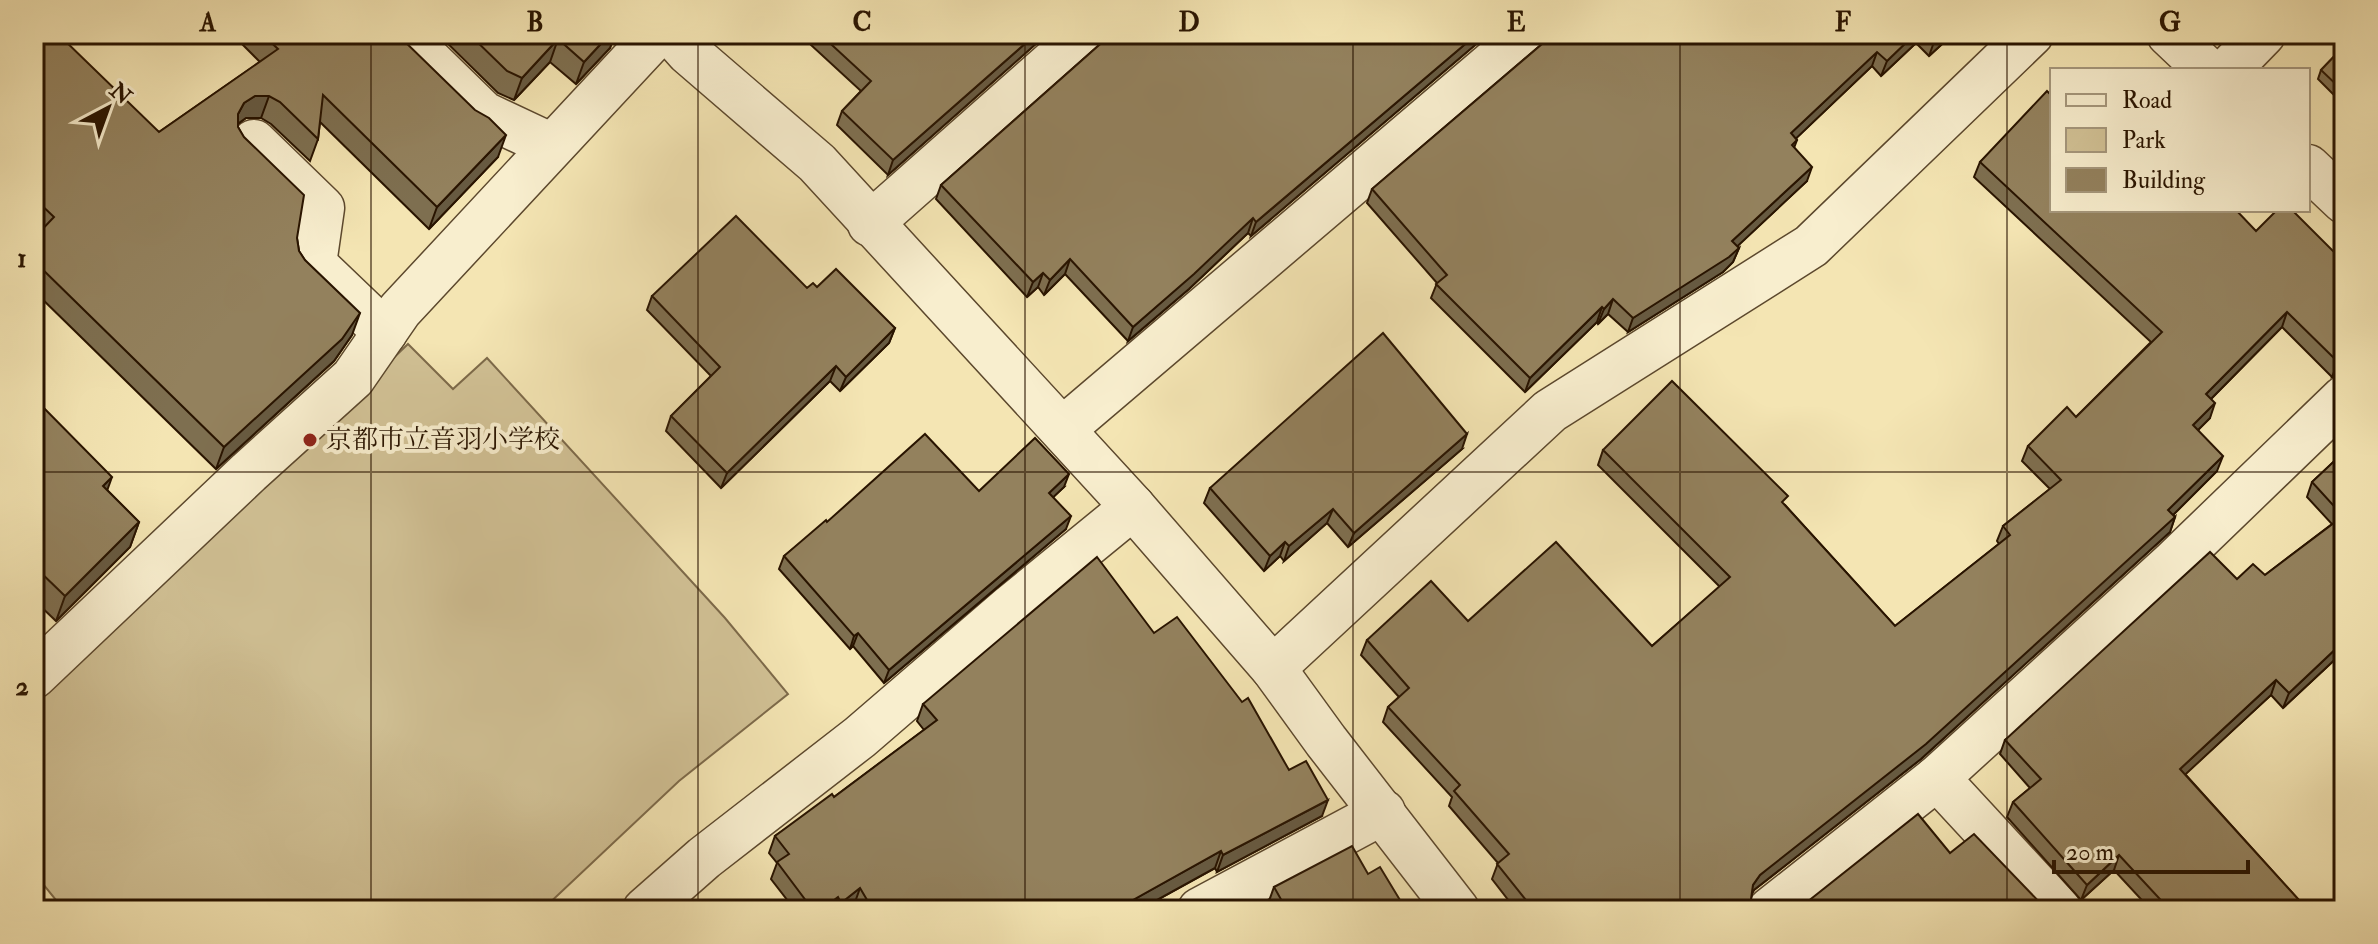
<svg xmlns="http://www.w3.org/2000/svg" width="2378" height="944" font-family="'IM FELL Double Pica','Noto Serif JP',serif">
<style>
.green{fill:#d1c195;stroke:#7d6a4a;stroke-width:2}
.lines{fill:none;stroke-linecap:round;stroke-linejoin:round}
.minor-casing{stroke:#5c482d;stroke-width:47}
.minor{stroke:#f8eece;stroke-width:44}
.wall{fill:#7e6f50;stroke:#291400;stroke-width:2}
.shaded-wall{fill:#675a41;stroke:#291400;stroke-width:2}
.building{fill:#93815d;stroke:#291400;stroke-width:2}
.grid{fill:none;stroke:#291400;stroke-width:2;stroke-opacity:0.55}
.poi-dot{fill:#8f2418;stroke:#f8eece;stroke-width:3}
.labels{text-anchor:middle;dominant-baseline:central;stroke-width:8;stroke-linejoin:round;paint-order:stroke}
.poi-label{font-size:26px;fill:#291400;stroke:#f8eece;text-anchor:start}
.neatline{fill:none;stroke:#291400;stroke-width:3}
.grid-label{font-size:26px;text-anchor:middle;font-weight:bold;fill:#291400}
</style>
<rect width="100%" height="100%" fill="#f4e5b3"/>
<filter id="stains"><feTurbulence type="fractalNoise" baseFrequency=".0025" numOctaves="4"/><feColorMatrix values="0 0 0 0 .2 0 0 0 0 .09 0 0 0 0 .02 0 0 0 .5 -.17"/></filter>
<radialGradient id="worn" r=".72"><stop offset=".6" stop-color="#630" stop-opacity="0"/><stop offset="1" stop-color="#630" stop-opacity=".3"/></radialGradient>
<path class="green" d="M408,344L453,389L487,358L725,618L788,694L679,781L542,910H64L34,873V703Z"/>
<g class="lines">
<g class="minor-casing">
<g id="minor">
<path d="M402,34L484,114L552,146"/>
<path d="M672,34L688,52L817,163L1133,507L1273,668L1326,741L1457,910"/>
<path d="M2169,34L2207,70"/>
<path d="M2228,70L2263,34"/>
<path d="M254,142L322,208L314,264L385,332"/>
<path d="M2308,167L2344,201"/>
<path d="M870,224L1085,34"/>
<path d="M1063,429L1527,34"/>
<path d="M1273,668L1550,411L1811,246L2031,34"/>
<path d="M34,676L249,472L353,378L400,310L657,34"/>
<path d="M1937,778L2059,910"/>
<path d="M645,910L704,858L860,737L1012,606L1133,507"/>
<path d="M1200,910L1383,812"/>
<path d="M1770,910L1937,778L2172,564L2344,398"/>
</g>
</g>
<use href="#minor" class="minor"/>
</g>
<g class="wall">
<path d="M232,34H397L498,157L429,229L320,122L318,139L310,161L271,124L261,118H246L238,124V127L297,238L299,251L352,335L334,361L216,469L34,291V238L39,233L34,228V48L159,132L260,62Z"/>
<path d="M438,34H615L610,48L576,84L550,62L514,100L498,93Z"/>
<path d="M815,34H1047L888,175L837,125L842,111L861,91L811,45Z"/>
<path d="M1109,34H1488L1251,236L1248,233L1189,289L1128,341L1065,274L1044,295L1038,287L1027,297L936,199L941,185L1107,38Z"/>
<path d="M1551,34H1953L1929,56L1916,43L1881,76L1872,66L1796,138L1797,140L1794,148L1807,181L1737,246L1739,248L1733,262L1723,272L1628,332L1608,314L1598,324L1597,322L1525,392L1431,298L1437,283L1367,203L1372,189L1549,38Z"/>
<path d="M2344,46V105L2318,79L2321,70Z"/>
<path d="M2052,96L2256,231L2344,282L2340,285L2344,290V374H2339L2332,377L2282,327L2211,399L2210,418L2198,430L2217,471L2173,515L2175,517L2170,532L1921,759L1754,890L1752,894L1751,899L1756,910H1516L1492,879L1498,863L1449,806L1452,797L1383,722L1388,707L1399,697L1361,655L1367,640L1468,621L1652,646L1720,587L1598,465L1603,450L1785,505L1895,626L1999,544L1997,541L2003,526L2050,489L2022,461L2028,446L2076,417L2151,342L1974,177L1980,162Z"/>
<path d="M817,287L895,328L889,343L840,391L830,381L721,488L666,431L671,416L711,376L647,310L652,296Z"/>
<path d="M34,398L107,490L139,522L130,547L56,621L34,600Z"/>
<path d="M1462,449L1348,547L1327,523L1284,561L1280,556L1264,571L1204,503L1210,488Z"/>
<path d="M2344,452V651L2283,708L2271,695L2185,774L2308,910H2151L2114,870L2081,900L2007,817L2013,802L2030,788L2000,754L2005,740L2237,579L2265,575L2332,524L2307,497L2312,482Z"/>
<path d="M1064,487L1053,497L1066,529L884,683L853,646L850,649L779,569L784,556L827,522L979,491Z"/>
<path d="M1154,633L1289,770L1322,816L1217,872L1215,868L1139,910H857L854,905L848,910H795L771,879L777,863L769,853L775,836L834,797L924,730L917,721L923,704Z"/>
<path d="M1368,874L1406,910H1274L1269,901L1274,887Z"/>
</g>
<g class="shaded-wall">
<path d="M610,34H615L610,48L576,84L584,62Z"/>
<path d="M1036,34H1047L888,175L893,160Z"/>
<path d="M1477,34H1488L1251,236L1256,222Z"/>
<path d="M1915,34H1919L1916,43L1881,76L1887,61Z"/>
<path d="M1942,34H1953L1929,56L1934,42Z"/>
<path d="M558,39L550,62L514,100L522,78Z"/>
<path d="M1877,52L1872,66L1786,148L1791,133Z"/>
<path d="M255,96H269L261,118H246L236,125L238,114L244,103Z"/>
<path d="M506,135L498,157L429,229L437,207Z"/>
<path d="M1812,167L1807,181L1727,256L1732,241Z"/>
<path d="M1253,218L1248,233L1189,289L1128,341L1133,327Z"/>
<path d="M1739,248L1733,262L1723,272L1628,332L1633,318Z"/>
<path d="M1070,259L1065,274L1044,295L1050,280Z"/>
<path d="M2344,271V282L2329,295L2335,280Z"/>
<path d="M1043,273L1038,287L1027,297L1033,282Z"/>
<path d="M1613,299L1608,314L1598,324L1604,309Z"/>
<path d="M1602,307L1597,322L1525,392L1530,378Z"/>
<path d="M2287,312L2282,327L2201,409L2206,394Z"/>
<path d="M360,313L352,335L334,361L216,469L224,447Z"/>
<path d="M895,328L889,343L840,391L846,377Z"/>
<path d="M2344,359V374H2339L2332,377L2338,362Z"/>
<path d="M836,366L830,381L721,488L727,473Z"/>
<path d="M2215,403L2210,418L2188,440L2193,425Z"/>
<path d="M1467,434L1462,449L1348,547L1354,533Z"/>
<path d="M2223,456L2217,471L2163,525L2168,510Z"/>
<path d="M1069,474L1064,487L1044,506L1049,493Z"/>
<path d="M112,477L103,502V486Z"/>
<path d="M1333,509L1327,523L1284,561L1289,546Z"/>
<path d="M1071,516L1066,529L884,683L889,670Z"/>
<path d="M2175,517L2170,532L1921,759L1754,890L1747,900L1753,885L1760,875Z"/>
<path d="M139,522L130,547L56,621L65,596Z"/>
<path d="M1285,542L1280,556L1264,571L1270,556Z"/>
<path d="M858,633L853,646L850,649L854,636Z"/>
<path d="M2344,641V651L2283,708L2289,693Z"/>
<path d="M2276,680L2271,695L2175,784L2180,769Z"/>
<path d="M1328,800L1322,816L1217,872L1223,855Z"/>
<path d="M1221,851L1215,868L1139,910H1115Z"/>
<path d="M2119,855L2114,870L2081,900L2087,885Z"/>
<path d="M860,888L854,905L848,910H838L841,903Z"/>
<path d="M838,897L833,910H821Z"/>
</g>
<g class="building">
<path d="M50,34H58L159,132L278,49L262,34H397L475,110L489,118L506,135L437,207L323,95L318,139L280,102L269,96H255L244,103L238,114V127L244,137L304,195L297,238L299,251L305,260L360,313L342,339L224,447L34,261V238L54,217L34,198V48L36,49Z"/>
<path d="M469,34H610L584,62L558,39L522,78L507,71Z"/>
<path d="M820,34H1036L893,160L842,111L871,81Z"/>
<path d="M1110,34H1477L1256,222L1253,218L1194,274L1133,327L1070,259L1050,280L1043,273L1033,282L941,185L1107,38Z"/>
<path d="M1552,34H1915L1887,61L1877,52L1791,133L1797,140L1792,145L1812,167L1732,241L1739,248L1729,257L1633,318L1613,299L1604,309L1602,307L1530,378L1436,284L1447,275L1372,189L1549,38Z"/>
<path d="M1926,34H1942L1934,42Z"/>
<path d="M2344,46V92L2321,70Z"/>
<path d="M2047,91L2052,96V210H2236L2256,231L2277,210H2292L2344,262V271L2335,280L2344,290V359L2338,362L2287,312L2206,394L2215,403L2193,425L2223,456L2168,510L2175,517L1926,744L1760,875L1753,885L1751,899L1756,910H1534L1497,864L1509,854L1454,791L1460,785L1388,707L1409,688L1367,640L1431,581L1468,621L1556,542L1652,646L1730,577L1603,450L1672,381L1788,496L1782,502L1895,626L2010,535L2003,526L2061,480L2028,446L2067,407L2076,417L2162,332L1980,162Z"/>
<path d="M736,216L807,288L813,283L817,287L836,269L895,328L846,377L836,366L727,473L671,416L720,367L652,296Z"/>
<path d="M1383,333L1467,434L1354,533L1333,509L1289,546L1285,542L1270,556L1210,488Z"/>
<path d="M34,398L112,477L103,486L139,522L65,596L34,566Z"/>
<path d="M925,434L979,491L1035,438L1069,474L1049,493L1071,516L889,670L858,633L854,636L784,556L826,520L827,522Z"/>
<path d="M2344,452V641L2289,693L2276,680L2180,769L2308,910H2170L2119,855L2087,885L2013,802L2041,779L2005,740L2210,552L2237,579L2253,564L2265,575L2343,516L2312,482Z"/>
<path d="M1097,557L1154,633L1177,617L1242,702L1248,698L1289,770L1306,761L1328,800L1223,855L1221,851L1115,910H873L860,888L841,903L838,897L821,910H813L777,862L789,854L775,836L832,794L834,797L937,720L923,704Z"/>
<path d="M1918,814L1950,853L1974,834L2047,910H1797Z"/>
<path d="M1352,846L1368,874L1380,867L1406,910H1287L1274,887Z"/>
</g>
<path class="grid" d="M371,34V910M698,34V910M1025,34V910M1353,34V910M1680,34V910M2007,34V910M34,472H2344"/>
<circle class="poi-dot" cx="310" cy="440" r="8"/>
<g class="labels">
<g class="poi-label">
<text x="326" y="440">京都市立音羽小学校</text>
</g>
</g>
<rect width="2378" height="944" fill="none" stroke="#f4e5b3" stroke-width="88"/>
<rect x="2050" y="68" width="260" height="144" fill="#f8eece" stroke="#a5977c" stroke-width="2"/>
<rect x="2066" y="94" width="40" height="12" fill="#f8eece" stroke="#a5977c" stroke-width="2"/>
<text x="2122" y="108" font-size="24" fill="#291400">Road</text>
<rect x="2066" y="128" width="40" height="24" fill="#d1c195" stroke="#a5977c" stroke-width="2"/>
<text x="2122" y="148" font-size="24" fill="#291400">Park</text>
<rect x="2066" y="168" width="40" height="24" fill="#93815d" stroke="#a5977c" stroke-width="2"/>
<text x="2122" y="188" font-size="24" fill="#291400">Building</text>
<g transform="translate(108 108) rotate(41)" stroke="#f8eece" stroke-width="6" paint-order="stroke">
<path d="M0-6L14 30L0 20L-14 30Z" fill="#291400"/>
<text y="-12" font-size="22" font-weight="bold" text-anchor="middle" fill="#291400">N</text>
</g>
<path d="M2054 860v12h194v-12" fill="none" stroke="#291400" stroke-width="4"/>
<text x="2066" y="860" font-size="24" fill="#291400" stroke="#f8eece" stroke-width="6" paint-order="stroke">20 m</text>
<rect x="44" y="44" width="2290" height="856" class="neatline"/>
<g class="grid-label">
<text x="208" y="31">A</text>
<text x="535" y="31">B</text>
<text x="862" y="31">C</text>
<text x="1189" y="31">D</text>
<text x="1516" y="31">E</text>
<text x="1843" y="31">F</text>
<text x="2170" y="31">G</text>
<text x="22" y="267">1</text>
<text x="22" y="695">2</text>
</g>
<rect width="100%" height="100%" filter="url(#stains)"/>
<rect width="100%" height="100%" fill="url(#worn)"/>
</svg>
